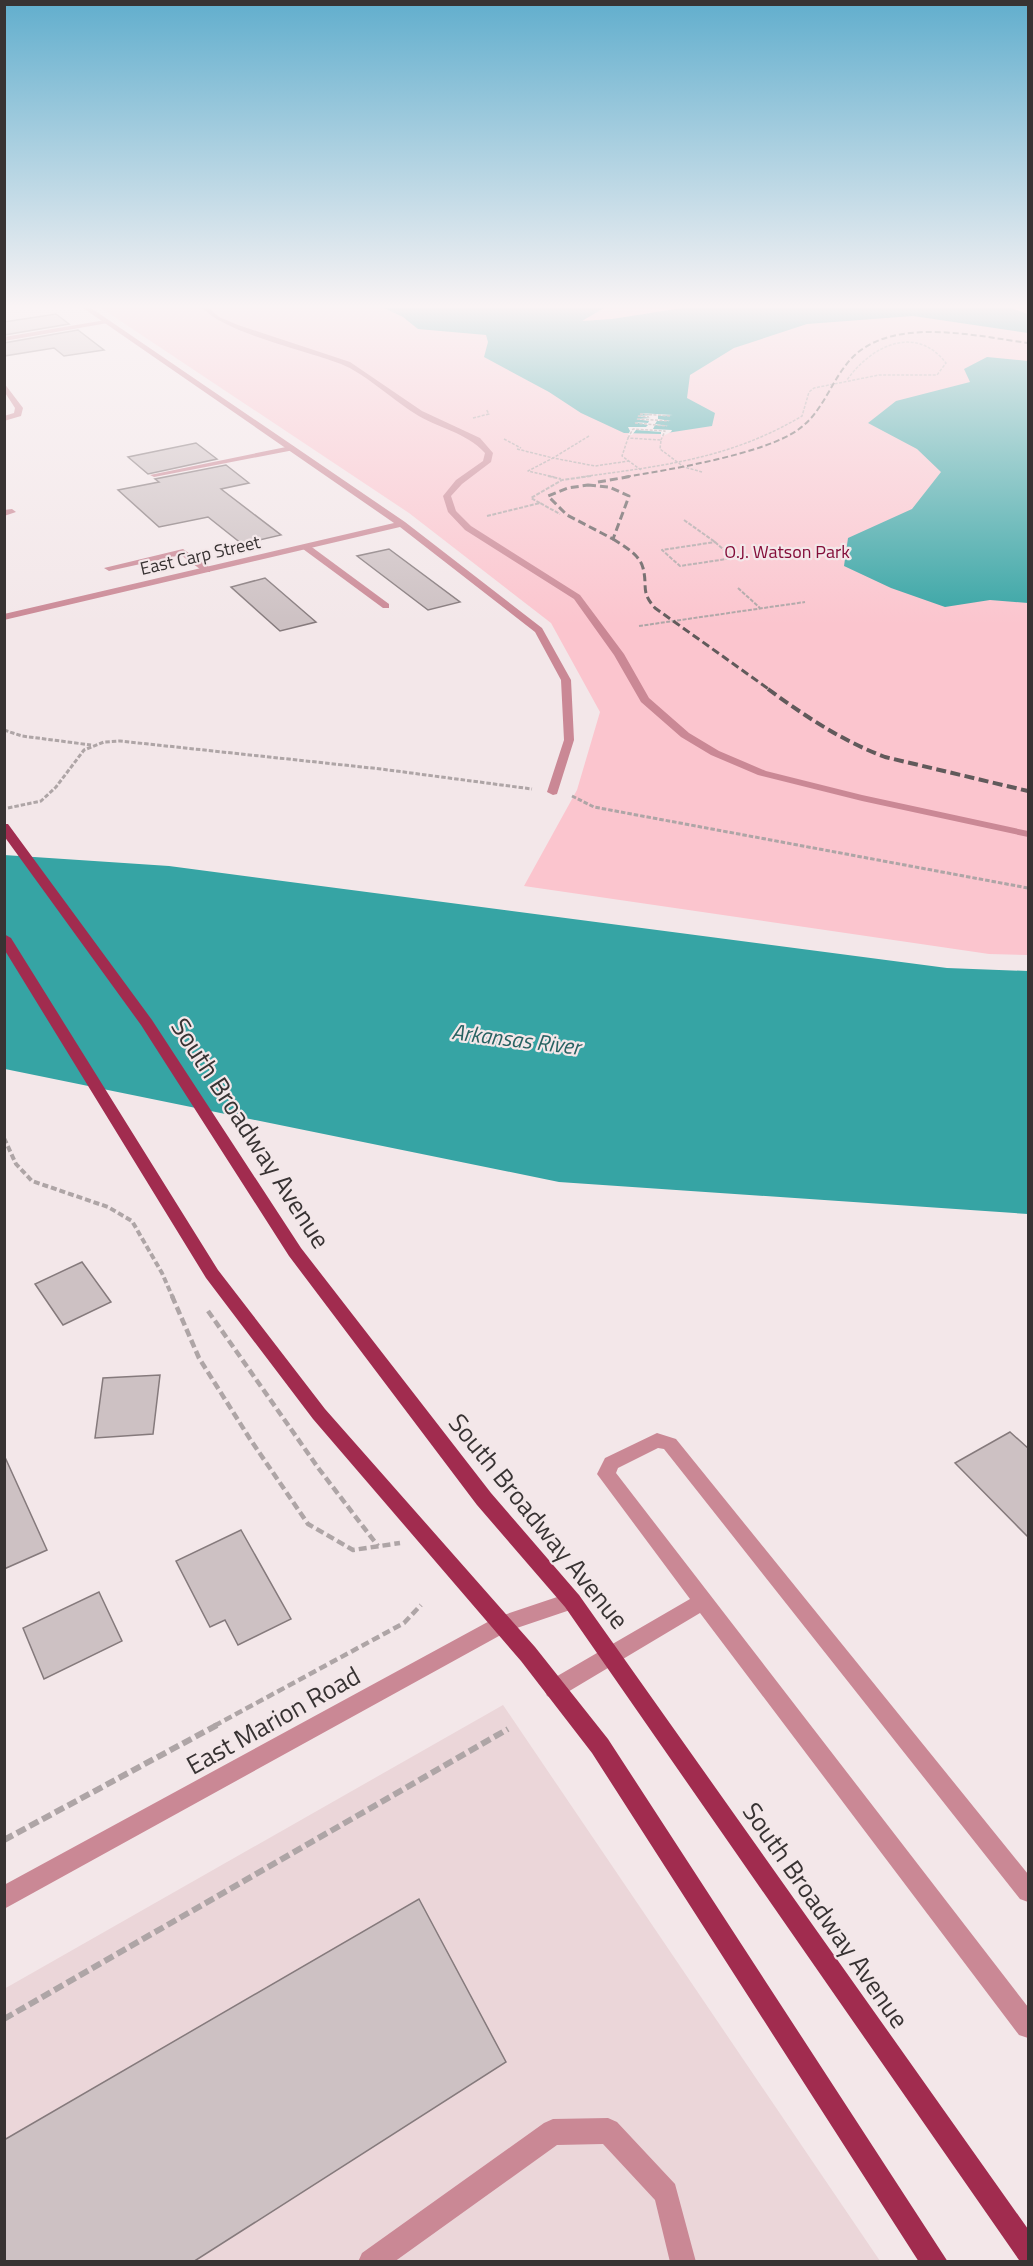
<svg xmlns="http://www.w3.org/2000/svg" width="1033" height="2266" font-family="'Titillium Web',sans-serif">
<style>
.built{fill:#ebd6d9}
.green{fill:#fbc5ce}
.water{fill:#36a4a4}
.pier{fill:#f3e7e9}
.building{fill:#cdc1c3;stroke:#857a7c;stroke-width:1.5}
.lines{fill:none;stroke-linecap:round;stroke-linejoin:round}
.path-far5{stroke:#aea5a6;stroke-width:1.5;stroke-dasharray:3 1.5;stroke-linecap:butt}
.path-far4{stroke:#aea5a6;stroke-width:2;stroke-dasharray:4 1.5;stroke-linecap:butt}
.path-far3{stroke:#aea5a6;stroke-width:3;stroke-dasharray:4.5 2;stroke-linecap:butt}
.path-far2{stroke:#aea5a6;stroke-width:4;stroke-dasharray:6 3;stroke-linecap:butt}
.path-far1{stroke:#aea5a6;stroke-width:4.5;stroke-dasharray:8 4;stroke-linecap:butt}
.path{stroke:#aea5a6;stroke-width:6;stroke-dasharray:10 4.5;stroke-linecap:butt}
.service{fill:#ca8895;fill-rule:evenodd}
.minor{fill:#ca8895;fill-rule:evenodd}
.primary{fill:#a12c4f;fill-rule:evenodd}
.rail-far2{stroke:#615a5b;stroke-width:2;stroke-dasharray:6 3;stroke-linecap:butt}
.rail-far1{stroke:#615a5b;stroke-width:3;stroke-dasharray:8 4;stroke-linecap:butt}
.rail{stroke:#615a5b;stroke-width:4;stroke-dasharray:10 4.5;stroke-linecap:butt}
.labels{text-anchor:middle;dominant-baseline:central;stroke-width:4.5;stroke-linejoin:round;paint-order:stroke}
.far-park-label{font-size:18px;fill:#840d39;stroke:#f3e7e9}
.far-street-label{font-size:18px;fill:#383333;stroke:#f3e7e9}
.water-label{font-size:22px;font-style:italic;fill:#276262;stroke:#f3e7e9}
.near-street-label{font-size:26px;fill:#383333;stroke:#f3e7e9}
</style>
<rect width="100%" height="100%" fill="#f3e7e9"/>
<path class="built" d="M503,1705L880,2261H5L4,1989Z"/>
<path class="green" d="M101,308H1028V955L989,954L524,886L577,790L600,712L551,623L409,513Z"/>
<g class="water">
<path d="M384,308H604L582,321L612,319L682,308H1011L1028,314V333L913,316L807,324L734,348L690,375L687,398L715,413L712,426L660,434L624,433L581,413L549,392L484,357L488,342L486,335L418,329L403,317Z"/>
<path d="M987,357L1028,361V603L990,600L945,607L891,588L844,566L848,538L912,509L941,472L917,449L868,423L896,401L970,382L964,369Z"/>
<path d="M4,855L169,866L947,968L1028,971V1214L559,1182L5,1069Z"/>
</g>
<path class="pier" d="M639,413L673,415L658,416V419L671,421H657L655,424L669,426L655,425L653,429L672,430L671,432L661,437V432L636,430L632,435H628L630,431L628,427H646L648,425L634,422L648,423L649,421L636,419L651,418L637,416L653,415Z"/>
<g class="building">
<path d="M56,314L69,324L4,335V322Z"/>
<path d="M78,330L104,350L64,356L54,348L4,356V343Z"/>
<path d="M196,443L217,459L148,474L128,457Z"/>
<path d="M226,465L249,483L221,489L281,535L242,544L208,517L159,527L118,490L159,482L155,479Z"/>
<path d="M389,549L460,602L428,610L357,556Z"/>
<path d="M265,578L316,622L280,631L231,587Z"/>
<path d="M82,1262L111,1302L63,1325L35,1284Z"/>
<path d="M160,1375L153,1434L95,1438L103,1378Z"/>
<path d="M1010,1432L1029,1449V1538L955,1463Z"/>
<path d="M4,1455L47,1550L4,1569Z"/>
<path d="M241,1530L291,1619L238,1645L225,1620L210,1627L176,1561Z"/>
<path d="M99,1592L122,1641L44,1679L23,1628Z"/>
<path d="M419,1899L506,2062L193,2262H4V2140Z"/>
</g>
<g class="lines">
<g class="path-far5">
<path d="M640,414L671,416"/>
<path d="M638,416L649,417"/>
<path d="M473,418L489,414L486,409"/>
<path d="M637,419L669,421"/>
<path d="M635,423L667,426"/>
<path d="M589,436L553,458L595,466L629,461"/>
<path d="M628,438L633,429L665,431L661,440"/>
<path d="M504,439L521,448"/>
<path d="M517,449L553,458L528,471L554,477"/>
<path d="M641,470L622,456L628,438L661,440L660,449L684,467L702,472"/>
<path d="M581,477C661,466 730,459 802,416L809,392L814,388L879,375H937L946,363C915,323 870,347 847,380"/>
</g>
<g class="path-far4">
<path d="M548,476L561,479"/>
<path d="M540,503L531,498L562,480L591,476"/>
<path d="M487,516L540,503L560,514"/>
<path d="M684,520L715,542"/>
<path d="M715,542L733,558L680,566L662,550Z"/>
<path d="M738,588L760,608"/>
<path d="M639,626L805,602"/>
</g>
<g class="path-far3">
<path d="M4,730L22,736L91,745"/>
<path d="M572,796L594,807L1028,888"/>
<path d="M8,808L41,801L56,787L84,750L104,742L120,741L381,769L532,789"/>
</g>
<path class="path-far2" d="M4,1138L16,1164L32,1181L108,1207L132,1221L162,1273L173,1298"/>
<g class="path-far1">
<path d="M172,1296L199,1358L250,1439L308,1524L353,1550L400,1543"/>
<path d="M208,1311L319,1469L378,1546"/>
<path d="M214,1726L404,1623L421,1605"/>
</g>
<g class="path">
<path d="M4,1840L217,1725"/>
<path d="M4,2019L508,1729"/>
</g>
<g class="service">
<path d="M202,308H209L219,317L238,325L350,362L422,411L480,438L493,453L491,462L462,484L451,496L456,511L471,526L580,595L624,654L649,698L689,733L719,751L766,771L862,795L1028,831V837L862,801L758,775L711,755L681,737L641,702L614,655L574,599L465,530L448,512L443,496L456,480L483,461L485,453C466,432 437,428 414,413C392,399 364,373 341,364C305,350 228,334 202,308Z"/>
<path d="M106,320L108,323L4,341V337Z"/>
<path d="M4,383L23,408L21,416L4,421V416L14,413L15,408L4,391Z"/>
<path d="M291,446H294V450L154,477L150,475Z"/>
<path d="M4,510L12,509L16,512L4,516Z"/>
<path d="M303,545H309L389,604V608H383L303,549Z"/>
<path d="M183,549L210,568V572H204L181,555L109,571L104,568Z"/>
<path d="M657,1433L676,1439L1028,1874V1902L1020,1899L664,1449L658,1448L618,1468L616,1473L1028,2007V2038L1019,2035L700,1613L561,1696L554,1699L547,1696L544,1689L547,1682L690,1599L597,1474L605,1458Z"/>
<path d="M608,2118L617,2122L675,2184L696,2262H670L655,2200L603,2144L557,2145L394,2262H358L362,2253L544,2123L553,2119Z"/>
</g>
<g class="minor">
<path d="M83,308H91L405,522L542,628L571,680L574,740L557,794L553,795L547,792L564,740L561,680L535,632L400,527L4,620V614L394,523Z"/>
<path d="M572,1592L579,1595L582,1601L579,1607L508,1631L4,1909V1885L495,1618Z"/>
</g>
<g class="primary">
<path d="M4,824H8L152,1020L301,1248L491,1493L579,1595L1028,2229V2262L1019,2260L565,1607L477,1505L289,1256L141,1025L4,836Z"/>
<path d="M4,934L11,938L218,1270L325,1409L535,1647L608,1739L948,2262H919L592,1753L521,1661L313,1419L206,1278L4,949Z"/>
</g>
<path class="rail-far2" d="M625,477C667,470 766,454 799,429C823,412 831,381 850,360C890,315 976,336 1028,343"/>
<g class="rail-far1">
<path d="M598,482L633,476"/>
<path d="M588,485L609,487L629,496L613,539L567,515L548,496L568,488Z"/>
<path d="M613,539C624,546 640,555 643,568C648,587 640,591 655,608L770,690"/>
</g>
<path class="rail" d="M768,689C805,716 842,741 885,757L1028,791"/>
</g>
<linearGradient id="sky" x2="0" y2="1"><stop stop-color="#61aecd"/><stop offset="0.49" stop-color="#faf4f5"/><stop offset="1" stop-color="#faf4f5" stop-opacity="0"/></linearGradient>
<rect width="1033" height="625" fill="url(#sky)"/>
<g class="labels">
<g class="far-park-label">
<text x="787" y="551">O.J. Watson Park</text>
</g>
<g class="far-street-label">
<text transform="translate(200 555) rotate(-13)">East Carp Street</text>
</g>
<g class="water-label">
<text transform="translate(516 1039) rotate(7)">Arkansas River</text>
</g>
<g class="near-street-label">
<text transform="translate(251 1133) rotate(57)">South Broadway Avenue</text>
<text transform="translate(539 1521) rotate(51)">South Broadway Avenue</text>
<text transform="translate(273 1720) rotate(-29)">East Marion Road</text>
<text transform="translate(826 1915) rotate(55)">South Broadway Avenue</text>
</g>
</g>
<rect width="1033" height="2266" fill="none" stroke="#383333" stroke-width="12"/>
</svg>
